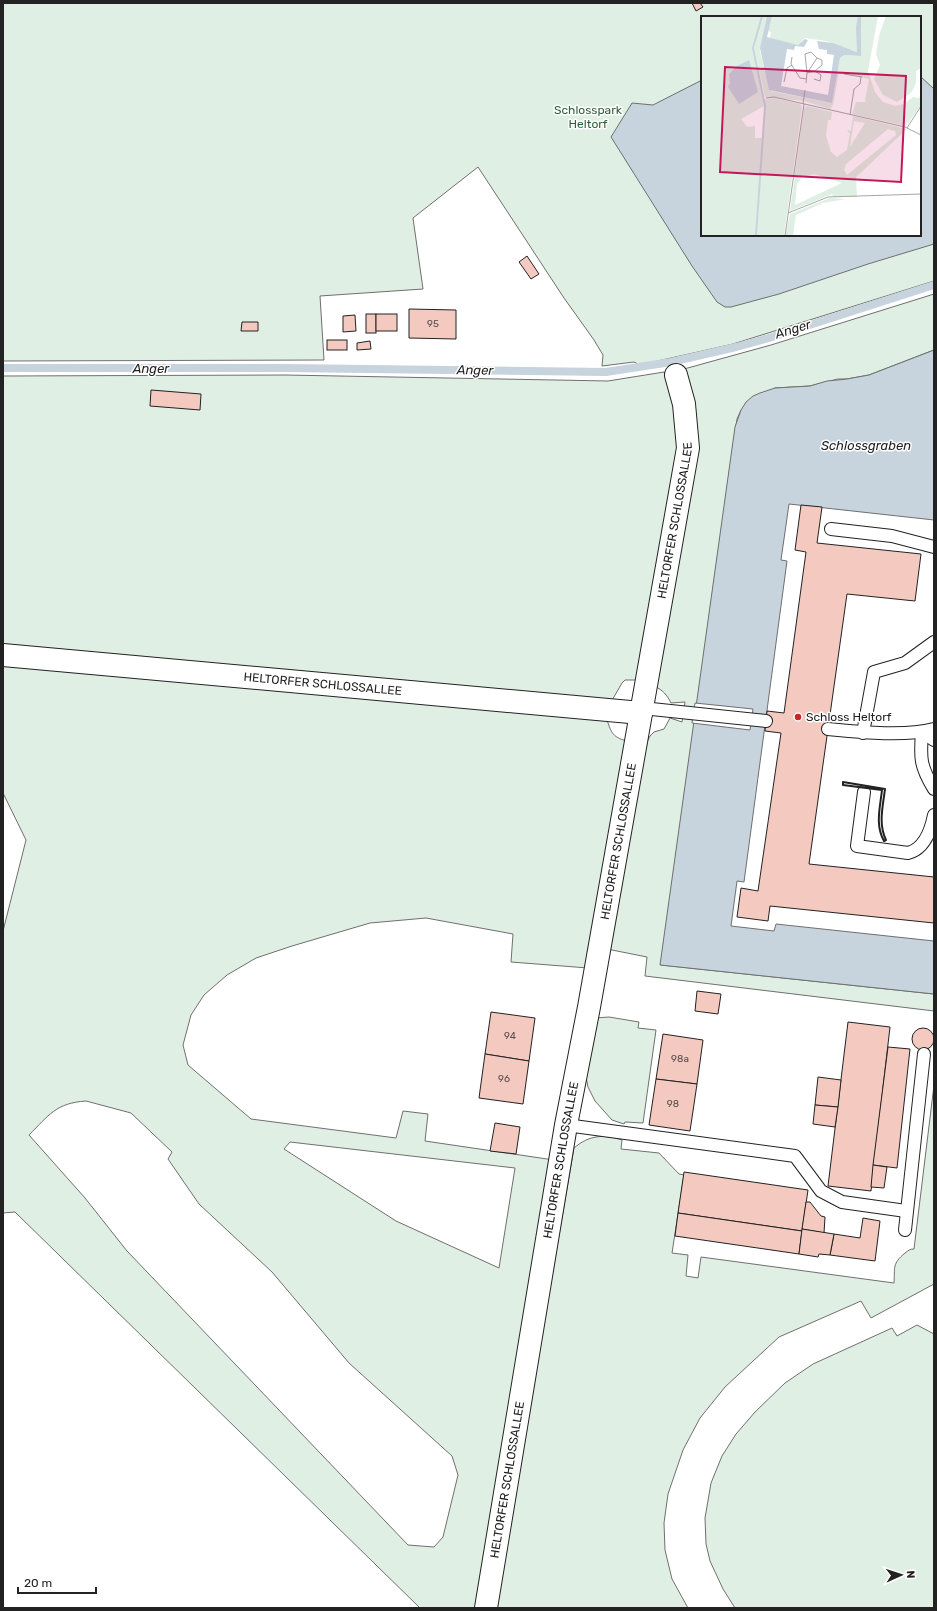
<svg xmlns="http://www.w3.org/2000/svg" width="937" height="1611" font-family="Rubik,sans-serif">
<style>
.green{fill:#e0efe3;stroke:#6f6f6f;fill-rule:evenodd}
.water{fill:#c7d3dd;stroke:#6f6f6f}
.pier{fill:#fff;stroke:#6f6f6f}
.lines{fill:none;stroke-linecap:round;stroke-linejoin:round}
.stream{stroke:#c7d3dd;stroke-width:8}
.building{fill:#f3c9c0;stroke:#222}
.service-casing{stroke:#222;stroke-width:14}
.minor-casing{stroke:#222;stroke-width:24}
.service{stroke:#fff;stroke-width:12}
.minor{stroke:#fff;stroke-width:22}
.wall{stroke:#222;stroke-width:2}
.poi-dot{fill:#c62828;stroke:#fff;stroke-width:1.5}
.labels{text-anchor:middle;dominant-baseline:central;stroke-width:3;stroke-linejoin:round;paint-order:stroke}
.number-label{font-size:10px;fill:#564c4a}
.park-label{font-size:12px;fill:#2f5e38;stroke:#fff}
.street-label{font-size:12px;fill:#222;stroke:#fff}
.poi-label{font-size:12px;fill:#222;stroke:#fff;text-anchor:start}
.water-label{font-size:13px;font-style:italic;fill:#222;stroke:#fff}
.inset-river{fill:none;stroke:#c7d3dd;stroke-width:2}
.inset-road{fill:none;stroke:#a7a7a7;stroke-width:1}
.view{fill:#c2185b;fill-opacity:0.15;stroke:#c2185b;stroke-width:2}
.inset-edge{fill:none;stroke:#222;stroke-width:2}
</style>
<rect width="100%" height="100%" fill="#fff"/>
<g class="green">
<path d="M3,3H934V281L733,344L640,365L634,362L602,366L603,355L594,340L564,298L478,167L413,218L423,289L320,296L324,360L3,361ZM702,17H920V235H702Z"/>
<path d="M934,294V350L869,375L847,379H838L810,386L775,388L741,410L737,419L661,965L934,994V1011L645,976L647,957L607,949L643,750L650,736L654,732L664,729L670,718L682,722L685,702L671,703C667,695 663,690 654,686L692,446L684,369L771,345Z"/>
<path d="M664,372L683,430L638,680H625L622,683L611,702L3,649V376L285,375L608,381Z"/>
<path d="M3,661L606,717C611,731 611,737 627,741L588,968L511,962L513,934L426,918L370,923L292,946L256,958L227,975L204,995L191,1015L183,1045L188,1065L251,1119L396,1138L403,1111L428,1114L425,1141L554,1160L478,1608H420L15,1212L3,1213V931L26,840L3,793ZM86,1101L131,1113L172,1152L168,1159L199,1204L272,1272L349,1363L452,1456L458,1475L443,1537L434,1547L408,1545L127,1251L85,1198L29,1135C49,1115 56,1103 86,1101ZM290,1142L515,1168L499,1268L396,1221L284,1149Z"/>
<path d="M609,1017L639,1022L638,1028L656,1030L643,1123L625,1122L624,1124L612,1120L595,1101L588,1087L586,1077L595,1018Z"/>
<path d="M934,1085V1284L871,1318L861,1301L779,1337L725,1387L700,1418L683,1450L668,1494L664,1523L665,1550L672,1579L688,1608H495L574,1148C589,1135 604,1134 622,1140L621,1149L659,1153L679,1174L684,1175L672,1253L688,1255L686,1276L698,1278L701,1257L894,1283C895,1267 892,1264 905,1253C909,1250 910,1249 914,1249Z"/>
<path d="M917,1325L934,1334V1608H735L723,1589L710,1561L706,1544L705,1518L711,1483L722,1456L736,1434L755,1412L785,1383L813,1364L892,1328L897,1336Z"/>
</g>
<g class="water">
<path d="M920,76L934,89V244L868,264L779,294L731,307H725L717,302L692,266L611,137L632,103L653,105L702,80V235H920Z"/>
<path d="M934,350V520L789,504L781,560L787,561L744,882L737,881L731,926L774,931L776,924L934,941V994L660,965L735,427L741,410L746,402L753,396L760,393L775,388L810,386L827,381L847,379L869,375Z"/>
</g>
<path class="pier" d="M695,703L753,709L750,730L692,723Z"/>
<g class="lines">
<path class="stream" d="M3,368H285L606,372L671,362L736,347L769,338L934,285"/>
</g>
<g class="building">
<path d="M692,3H700L703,7L696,11Z"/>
<path d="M527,256L539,274L531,279L519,262Z"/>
<path d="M409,309L456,310V339L409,338Z"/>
<rect x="366" y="314" width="10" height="19"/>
<rect x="376" y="314" width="21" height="17"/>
<path d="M355,315L356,331L343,332V316Z"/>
<path d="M242,322H258V331H241Z"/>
<rect x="327" y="340" width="20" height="10"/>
<path d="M370,341L371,349L357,350V343Z"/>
<path d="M151,390L201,394L200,410L150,406Z"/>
<path d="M801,505L822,507L817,543L921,554L915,601L847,594L809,864L934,877V923L770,906L768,921L737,917L741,888L758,891L781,733L765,731L767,711L784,713L806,552L795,550Z"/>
<path d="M697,991L721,994L718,1014L695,1011Z"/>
<path d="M491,1012L535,1018L529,1061L485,1054Z"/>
<path d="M848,1022L890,1027L871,1191L828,1186Z"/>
<circle cx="923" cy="1039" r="11"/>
<path d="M663,1034L703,1040L697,1084L656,1079Z"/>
<path d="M888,1047L910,1049L897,1168L873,1165Z"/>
<path d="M485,1054L529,1061L523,1104L479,1098Z"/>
<path d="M818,1077L841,1080L838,1107L815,1105Z"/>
<path d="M656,1079L697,1084L690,1131L649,1125Z"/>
<path d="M815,1105L838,1107L835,1127L813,1124Z"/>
<path d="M495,1123L520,1127L516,1154L490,1151Z"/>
<path d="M873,1165L887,1167L884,1188L871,1187Z"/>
<path d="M684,1172L808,1190L802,1231L678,1213Z"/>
<path d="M806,1202H810L821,1216L825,1217L824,1233L802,1229Z"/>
<path d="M678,1213L802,1231L799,1254L675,1236Z"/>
<path d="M863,1218L880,1221L875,1261L830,1255L834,1234L860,1238Z"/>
<path d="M802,1229L834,1234L830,1255L819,1254L818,1257L799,1254Z"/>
</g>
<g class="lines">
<g class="service-casing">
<g id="service">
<path d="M831,529L892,536L934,547"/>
<path d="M642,708L766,721"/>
<path d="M828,729C859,732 904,737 934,729"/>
<path d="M922,732C920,758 920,766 934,789"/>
<path d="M922,732L934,740"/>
<path d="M863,733L874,672L905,663L934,642"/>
<path d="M864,792L857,846L908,853C924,849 931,830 934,815"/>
<path d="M566,1125L795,1156L821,1191L842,1202L906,1211"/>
<path d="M905,1230L924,1054"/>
</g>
</g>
<g class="minor-casing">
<g id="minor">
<path id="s1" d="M3,655L641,713"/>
<path id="s2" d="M486,1608L566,1125L589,1007L688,448L684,404L676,375"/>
</g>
</g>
<use href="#service" class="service"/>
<use href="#minor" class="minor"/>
<path class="wall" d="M843,782L885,789C883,806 878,824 886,840L884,841C875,825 880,808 882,790L843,785Z"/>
</g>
<circle class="poi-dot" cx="798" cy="717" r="4"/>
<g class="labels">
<g class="number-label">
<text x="433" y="324">95</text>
<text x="510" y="1036">94</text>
<text x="680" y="1059">98a</text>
<text x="504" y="1079">96</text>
<text x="673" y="1104">98</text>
</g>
<g class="park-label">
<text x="588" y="110">Schlosspark<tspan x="588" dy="14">Heltorf</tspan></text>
</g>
<g class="street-label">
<text stroke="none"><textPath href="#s2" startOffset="1104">HELTORFER SCHLOSSALLEE</textPath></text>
<text stroke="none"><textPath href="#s1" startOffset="321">HELTORFER SCHLOSSALLEE</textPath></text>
<text stroke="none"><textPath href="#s2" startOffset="778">HELTORFER SCHLOSSALLEE</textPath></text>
<text stroke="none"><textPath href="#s2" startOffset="454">HELTORFER SCHLOSSALLEE</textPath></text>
<text stroke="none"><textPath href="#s2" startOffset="130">HELTORFER SCHLOSSALLEE</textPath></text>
</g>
<g class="poi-label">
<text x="806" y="717">Schloss Heltorf</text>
</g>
<g class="water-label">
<text transform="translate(793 329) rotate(-17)">Anger</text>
<text x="151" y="368">Anger</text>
<text transform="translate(475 370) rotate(1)">Anger</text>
<text x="866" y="445">Schlossgraben</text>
</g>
</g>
<g transform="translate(701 16)">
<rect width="220" height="220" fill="#fff"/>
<path d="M0,0H60L52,34L63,90L40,103L46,111L54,110V122H61L55,220H0ZM61,0H66L59,35L69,75L131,87L139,42L143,39L160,40V0H177L167,55L174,76L182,86L194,90L203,88L212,81L218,82L220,78V89L205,110L151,98L155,86H166L164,85L168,63L138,56L132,89L129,93L103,85L64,81L53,33ZM71,0H157V36L125,25L104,22L97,29L69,22L70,16L67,15ZM185,0H220V52L215,55V67L210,77L196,86L182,79L173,63L179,49L175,38L178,20ZM73,82L99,88L101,91L83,220H56L64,83ZM106,90L131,96L130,104H127L125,120L130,136L136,141L146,134L149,118L146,114L150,115L152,100L206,113L155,161L156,181H132L131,178L89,195L103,92ZM153,105L164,107L149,131V130ZM187,113L194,115L195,119L146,159L143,154L145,148ZM113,158L141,167L94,189L96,168L101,161ZM129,182L145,183L122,187L95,199L92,220H84L89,198Z" fill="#e0efe3" fill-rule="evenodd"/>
<path d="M66,0H71L66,21L97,29L104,23L107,24L103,31L94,30L93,34L86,33L80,70L127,79L133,39L126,38V34L118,33L116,25L132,27L156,36L155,11L157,0H160V40L143,39L139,42L131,87L68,74L59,32ZM48,44L57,76L38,88L27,71L29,67L28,58L36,50Z" fill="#c7d3dd"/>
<path class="inset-river" d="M55,220L64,90L52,32L61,0"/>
<path class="inset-road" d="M91,41L90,48L99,62L106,63M143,58L161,61M113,63L119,65L120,59L114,55M83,66L86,52L91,49M105,67L106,57L116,42L110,36L104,38L106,57L114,55L121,49V44L116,42M65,82L73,81L204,111L220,119M102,88L104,74M149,99L153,73L159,68L160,61M206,112L220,90M87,197L127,181L220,178M84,220L103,88"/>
<path class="view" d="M24,51L205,60L200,166L19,156Z"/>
<rect width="220" height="220" class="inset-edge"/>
</g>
<rect width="937" height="1611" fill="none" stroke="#222222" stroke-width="8"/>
<g transform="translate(901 1575) rotate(87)" stroke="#ffffff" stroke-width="3" paint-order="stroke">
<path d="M0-3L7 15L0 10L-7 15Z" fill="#222222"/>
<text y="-6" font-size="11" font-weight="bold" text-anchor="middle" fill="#222222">N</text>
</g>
<path d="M18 1587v6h78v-6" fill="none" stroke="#222222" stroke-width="2"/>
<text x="24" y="1587" font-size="12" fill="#222222" stroke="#ffffff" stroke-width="3" paint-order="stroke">20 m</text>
</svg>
